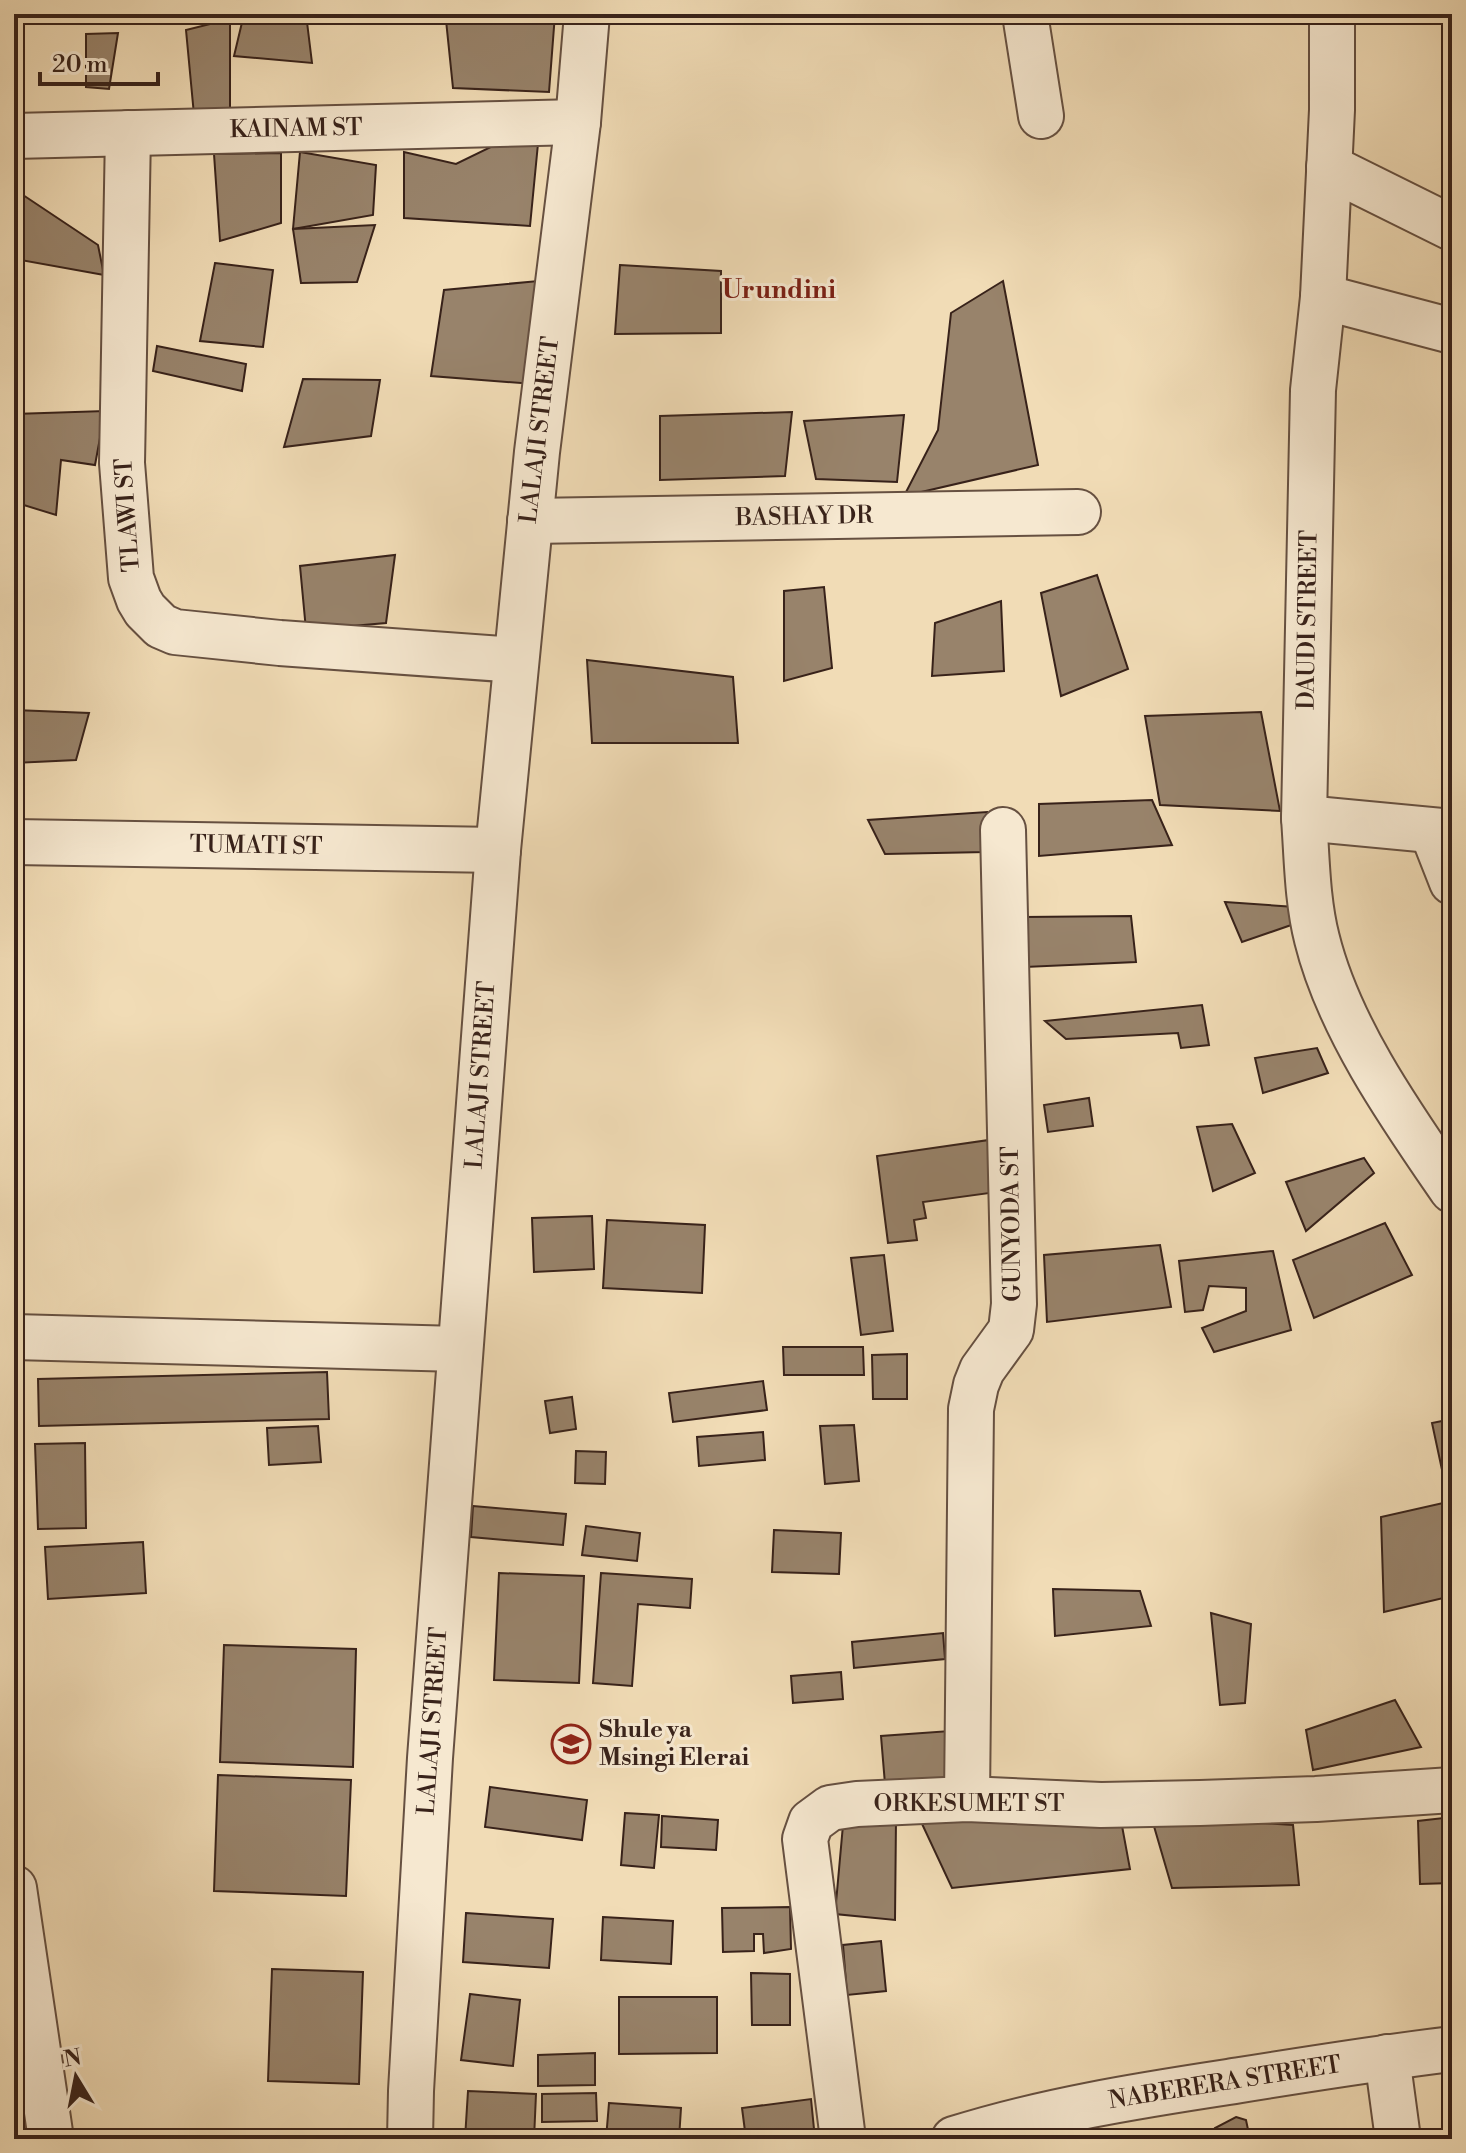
<svg xmlns="http://www.w3.org/2000/svg" width="1466" height="2153" font-family="'Libre Bodoni',serif">
<style>
.building{fill:#98836b;stroke:#38221a;stroke-width:2}
.lines{fill:none;stroke-linecap:round;stroke-linejoin:round}
.minor-casing{stroke:#665041;stroke-width:48}
.minor{stroke:#f6e8d0;stroke-width:44}
.labels{text-anchor:middle;dominant-baseline:central;stroke-width:6;stroke-linejoin:round;paint-order:stroke}
.street-label{font-size:24px;fill:#38221a;stroke:#f6e8d0}
.poi-label{font-size:24px;font-weight:bold;fill:#38221a;stroke:#f6e8d0;text-anchor:start}
.neighbourhood-label{font-size:26px;font-weight:bold;fill:#7a1f14;stroke:#f6e8d0}
</style>
<rect width="100%" height="100%" fill="#f1dcb6"/>
<filter id="stains"><feTurbulence type="fractalNoise" baseFrequency=".0025" numOctaves="4"/><feColorMatrix values="0 0 0 0 .2 0 0 0 0 .09 0 0 0 0 .02 0 0 0 .5 -.17"/></filter>
<radialGradient id="worn" r=".72"><stop offset=".6" stop-color="#630" stop-opacity="0"/><stop offset="1" stop-color="#630" stop-opacity=".3"/></radialGradient>
<g class="building">
<path d="M58,14H120L58,19Z"/>
<path d="M244,14H306L312,63L234,56Z"/>
<path d="M482,14H555L549,92L453,88L446,20Z"/>
<path d="M230,19V111L194,115L186,30Z"/>
<path d="M118,33L109,89L86,87V34Z"/>
<path d="M540,123L530,226L404,218V152L456,164Z"/>
<path d="M300,152L376,165L373,215L293,229Z"/>
<path d="M281,153V223L220,241L214,154Z"/>
<path d="M20,193L98,245L104,275L15,259Z"/>
<path d="M375,225L357,282L301,283L293,229Z"/>
<path d="M215,263L273,270L263,347L200,341Z"/>
<path d="M620,265L721,271V333L615,334Z"/>
<path d="M538,281L534,384L431,376L444,290Z"/>
<path d="M1003,281L1038,465L904,496L938,430L951,313Z"/>
<path d="M157,346L246,364L242,391L153,371Z"/>
<path d="M303,379L380,380L371,436L284,447Z"/>
<path d="M105,411L95,465L61,460L56,515L14,502V414Z"/>
<path d="M792,412L785,476L660,480V416Z"/>
<path d="M904,415L897,482L816,479L804,421Z"/>
<path d="M395,555L386,623L306,630L300,566Z"/>
<path d="M1097,575L1128,669L1061,696L1041,593Z"/>
<path d="M824,587L832,668L784,681V591Z"/>
<path d="M1001,601L1004,671L932,676L935,623Z"/>
<path d="M587,660L733,677L738,743H592Z"/>
<path d="M14,710L89,713L76,760L14,763Z"/>
<path d="M1261,712L1280,811L1160,805L1145,716Z"/>
<path d="M1152,800L1172,845L1039,856V804Z"/>
<path d="M987,812L986,852L885,854L868,820Z"/>
<path d="M1225,902L1295,907L1297,923L1242,942Z"/>
<path d="M1131,916L1136,962L1025,967L1023,917Z"/>
<path d="M1202,1005L1209,1045L1181,1048L1178,1033L1066,1039L1045,1021Z"/>
<path d="M1317,1048L1328,1073L1263,1093L1255,1058Z"/>
<path d="M1089,1098L1093,1126L1048,1132L1044,1105Z"/>
<path d="M1232,1124L1255,1173L1213,1191L1197,1127Z"/>
<path d="M989,1140L997,1192L923,1202L926,1218L914,1220L917,1240L888,1243L877,1156Z"/>
<path d="M1364,1158L1374,1173L1306,1231L1286,1182Z"/>
<path d="M592,1216L594,1269L534,1272L532,1218Z"/>
<path d="M607,1220L705,1225L702,1293L603,1288Z"/>
<path d="M1385,1223L1412,1275L1314,1318L1293,1260Z"/>
<path d="M1160,1245L1171,1307L1047,1322L1044,1255Z"/>
<path d="M1273,1251L1291,1330L1214,1352L1202,1328L1246,1311V1288L1209,1286L1203,1310L1185,1312L1179,1261Z"/>
<path d="M884,1255L893,1331L861,1335L851,1258Z"/>
<path d="M783,1347H863L864,1375H784Z"/>
<path d="M907,1354V1399H873L872,1355Z"/>
<path d="M327,1372L329,1419L39,1426L38,1379Z"/>
<path d="M763,1381L767,1410L673,1422L669,1393Z"/>
<path d="M572,1397L576,1429L550,1433L545,1401Z"/>
<path d="M1452,1419V1483L1445,1484L1432,1423Z"/>
<path d="M854,1425L859,1481L825,1484L820,1426Z"/>
<path d="M318,1426L321,1462L269,1465L267,1428Z"/>
<path d="M763,1432L765,1460L699,1466L697,1437Z"/>
<path d="M85,1443L86,1528L38,1529L35,1444Z"/>
<path d="M576,1451L606,1452L605,1484L575,1483Z"/>
<path d="M1452,1501V1596L1384,1612L1381,1517Z"/>
<path d="M473,1506L566,1514L563,1545L471,1537Z"/>
<path d="M586,1526L640,1533L637,1561L582,1555Z"/>
<path d="M774,1530L841,1533L839,1574L772,1572Z"/>
<path d="M143,1542L146,1593L48,1599L45,1547Z"/>
<path d="M499,1573L584,1576L579,1683L494,1680Z"/>
<path d="M601,1573L692,1579L690,1608L638,1604L632,1686L593,1683Z"/>
<path d="M1053,1589L1140,1591L1151,1626L1055,1636Z"/>
<path d="M1211,1613L1251,1624L1245,1703L1220,1705Z"/>
<path d="M943,1633L945,1659L854,1668L852,1642Z"/>
<path d="M224,1645L356,1649L353,1767L220,1762Z"/>
<path d="M841,1672L843,1699L793,1703L791,1676Z"/>
<path d="M1395,1700L1421,1747L1313,1770L1306,1730Z"/>
<path d="M950,1731L954,1779L885,1784L881,1736Z"/>
<path d="M218,1775L351,1780L346,1896L214,1891Z"/>
<path d="M490,1787L587,1800L582,1840L485,1827Z"/>
<path d="M916,1811L1120,1815L1130,1869L952,1888Z"/>
<path d="M625,1813L659,1815L654,1868L621,1865Z"/>
<path d="M662,1816L718,1820L716,1850L661,1847Z"/>
<path d="M1151,1816L1293,1825L1299,1885L1172,1888Z"/>
<path d="M1452,1817V1883L1420,1884L1418,1821Z"/>
<path d="M896,1819L895,1920L835,1914L843,1825Z"/>
<path d="M790,1907L791,1949L764,1953L763,1934H754V1951L723,1952L722,1908Z"/>
<path d="M466,1913L553,1919L549,1968L463,1962Z"/>
<path d="M603,1917L673,1921L671,1964L601,1960Z"/>
<path d="M881,1941L886,1991L847,1995L843,1945Z"/>
<path d="M272,1969L363,1972L359,2084L268,2081Z"/>
<path d="M751,1973L790,1974V2025H752Z"/>
<path d="M470,1994L520,2000L513,2066L461,2060Z"/>
<path d="M619,1997H717V2053L619,2054Z"/>
<path d="M595,2053V2085L538,2086V2055Z"/>
<path d="M468,2091L536,2094L534,2139H465Z"/>
<path d="M596,2093L597,2121L542,2122V2094Z"/>
<path d="M811,2099L815,2139H746L742,2108Z"/>
<path d="M609,2103L681,2108L679,2139H606Z"/>
<path d="M1236,2117L1246,2120L1250,2139H1218L1215,2128Z"/>
</g>
<g class="lines">
<g class="minor-casing">
<g id="minor">
<path d="M1025,14L1041,116"/>
<path d="M1332,14V110L1323,297L1313,390L1304,818C1307,858 1307,900 1317,939C1339,1028 1401,1116 1452,1190"/>
<path d="M128,133L122,463L131,578L139,600L145,610L161,626L175,632L280,643L516,660"/>
<path d="M14,136L578,122"/>
<path d="M1329,167L1452,228"/>
<path d="M1323,297L1452,331"/>
<path d="M530,521L1078,512"/>
<path d="M1304,818L1452,832"/>
<path d="M1432,831L1452,882"/>
<path d="M14,842L498,850"/>
<path d="M14,1337L459,1349"/>
<path d="M967,1799L971,1409L976,1385L982,1370L1011,1330L1014,1304L1003,830"/>
<path d="M14,1888L51,2139"/>
<path d="M1387,2057L1398,2139"/>
<path d="M410,2139L411,2091L430,1758L498,850L537,452L578,122L587,14"/>
<path d="M843,2139L805,1839L811,1822L830,1808L857,1804L967,1799L1101,1805L1200,1803L1316,1799L1452,1790"/>
<path d="M954,2139C1043,2111 1136,2096 1228,2082C1303,2070 1377,2058 1452,2049"/>
</g>
</g>
<use href="#minor" class="minor"/>
</g>
<defs>
<g id="school-ring" transform="scale(2)"><circle r="9.5" fill="#f6e8d0" stroke="#8f2418" stroke-width="1.5"/><path d="M0-5L7-2L0 1L-7-2ZM-4 1L0 2.5L4 1V4Q0 6-4 4Z" fill="#8f2418"/></g>
</defs>
<g fill-rule="evenodd">
<use href="#school-ring" x="571" y="1744"/>
</g>
<g class="labels">
<g class="street-label">
<text transform="translate(296 129) rotate(-1)">KAINAM ST</text>
<text transform="translate(540 430) rotate(-83)">LALAJI STREET</text>
<text transform="translate(128 515) rotate(-94)">TLAWI ST</text>
<text transform="translate(804 517) rotate(-1)">BASHAY DR</text>
<text transform="translate(1308 620) rotate(-89)">DAUDI STREET</text>
<text transform="translate(256 846) rotate(1)">TUMATI ST</text>
<text transform="translate(481 1075) rotate(-86)">LALAJI STREET</text>
<text transform="translate(1012 1224) rotate(-91)">GUNYODA ST</text>
<text transform="translate(433 1721) rotate(-86)">LALAJI STREET</text>
<text x="969" y="1804">ORKESUMET ST</text>
<text transform="translate(1225 2083) rotate(-9)">NABERERA STREET</text>
</g>
<g class="poi-label">
<text x="599" y="1730">Shule ya<tspan x="599" dy="28">Msingi Elerai</tspan></text>
</g>
<g class="neighbourhood-label">
<text x="779" y="290">Urundini</text>
</g>
</g>
<rect width="1466" height="2153" fill="none" stroke="#f1dcb6" stroke-width="48"/>
<rect x="16" y="16" width="1434" height="2121" fill="none" stroke="#38221a" stroke-width="4"/>
<rect x="24" y="24" width="1418" height="2105" fill="none" stroke="#38221a" stroke-width="2"/>
<g transform="translate(76 2077) rotate(350)" stroke="#f6e8d0" stroke-width="6" paint-order="stroke">
<path d="M0-6L14 30L0 20L-14 30Z" fill="#38221a"/>
<text y="-12" font-size="22" font-weight="bold" text-anchor="middle" fill="#38221a">N</text>
</g>
<path d="M40 72v12h118v-12" fill="none" stroke="#38221a" stroke-width="4"/>
<text x="52" y="72" font-size="24" fill="#38221a" stroke="#f6e8d0" stroke-width="6" paint-order="stroke">20 m</text>
<rect width="100%" height="100%" filter="url(#stains)"/>
<rect width="100%" height="100%" fill="url(#worn)"/>
</svg>
